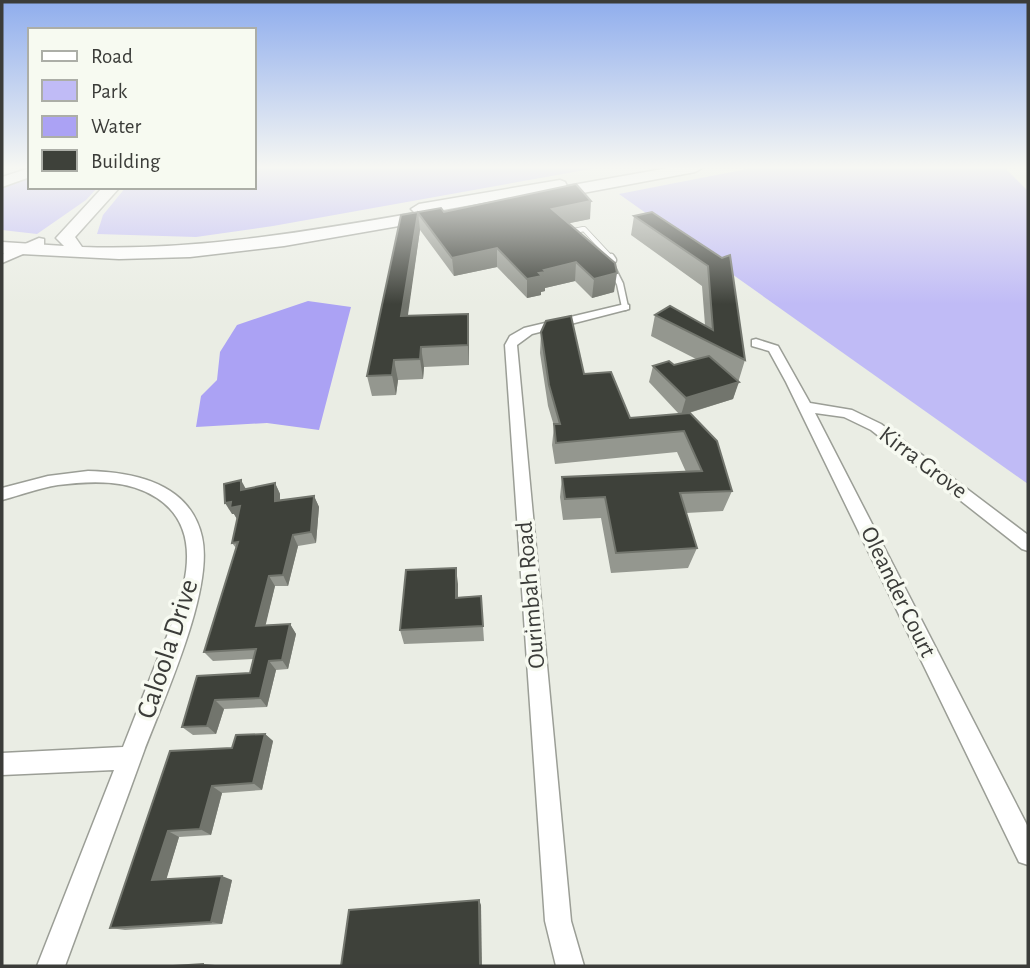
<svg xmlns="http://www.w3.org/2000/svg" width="1030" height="968" font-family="'Alegreya Sans',sans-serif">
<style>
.green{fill:#c0bbf6}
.water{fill:#aba2f4}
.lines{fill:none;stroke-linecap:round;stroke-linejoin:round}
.lane-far1-casing{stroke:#9b9e96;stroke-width:6}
.lane-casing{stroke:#9b9e96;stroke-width:9}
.street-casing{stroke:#9b9e96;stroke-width:3}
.secondary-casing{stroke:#9b9e96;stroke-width:3}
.highway-casing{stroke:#9b9e96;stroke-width:3}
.lane-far1{stroke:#fff;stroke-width:4.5}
.lane{stroke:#fff;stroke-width:6}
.street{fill:#fff;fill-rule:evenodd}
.secondary{fill:#fff;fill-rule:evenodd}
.highway{fill:#fff;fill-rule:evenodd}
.wall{fill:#94978f}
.shaded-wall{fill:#72756d}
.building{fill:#3e413a;stroke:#72756d;stroke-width:2}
.labels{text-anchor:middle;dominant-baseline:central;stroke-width:7;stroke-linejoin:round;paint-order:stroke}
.street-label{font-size:24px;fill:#3b3c39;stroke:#f7faf1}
.near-street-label{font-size:28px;fill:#3b3c39;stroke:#f7faf1}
</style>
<rect width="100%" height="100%" fill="#eaede4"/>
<g class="green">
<path d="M254,168H596L273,226L196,237L97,234L103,215L126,187H254Z"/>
<path d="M752,168H1005L1028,191V484L619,194Z"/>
<path d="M30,178V187H98L86,200L37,234L2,230V188Z"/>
</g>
<path class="water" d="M308,301L351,307L319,430L267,423L196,427L201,396L217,380L220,352L237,325Z"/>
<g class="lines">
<g class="lane-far1-casing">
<path id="lane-far1" d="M568,232L584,229L612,259"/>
</g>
<g class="lane-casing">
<path id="lane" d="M611,257L613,260L609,262L620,284L625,307"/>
</g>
<g class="street-casing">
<g id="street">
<path d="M625,304L629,305V309L532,334L517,345L571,921L584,966H556L545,921L505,345L510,336L524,328Z"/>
<path d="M756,339L778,346L810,403L852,410L881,424L1028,535V551L1022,549L871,430L844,417L815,413L1028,827V865L1019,862L786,382L769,351L752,346V340Z"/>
<path d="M88,471C134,472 190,483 202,537C214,590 164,698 144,751C118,823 91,895 65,966H37L114,770L2,775V753L123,747C134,719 145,691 156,663C176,614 214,535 157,498C128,479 91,481 58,485C39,488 21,495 2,500V488L48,476Z"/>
</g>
</g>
<g class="secondary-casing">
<path id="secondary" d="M39,238L44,239V245L2,263V254Z"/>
</g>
<g class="highway-casing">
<g id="highway">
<path d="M30,168V177L2,187V177Z"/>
<path d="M668,168H702L695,172L540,201L534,199L533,194L443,210L447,214L439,219L284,246L190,257L119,259L2,253V242L64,246L56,238L103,187H120L75,237L82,247C195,251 304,232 415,213L411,209L419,204L560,180L565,182L567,186Z"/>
</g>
</g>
<use href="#lane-far1" class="lane-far1"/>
<use href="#lane" class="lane"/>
<use href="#street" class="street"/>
<use href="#secondary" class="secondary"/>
<use href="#highway" class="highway"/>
</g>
<g class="wall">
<path d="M444,212L590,219L569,223L614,292L592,298L575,281L545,288V291L541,292V295L527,298L497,267L454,276L420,230L407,316L469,333V365L424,367L423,379L398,380L396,395L372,396L367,376L401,215Z"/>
<path d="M634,216L722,258L745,360L733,399L689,413L732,491L723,511L686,513L697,548L688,568L611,573L601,518L563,520L560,497L562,477L686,472L677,452L555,464L552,445L554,426L548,406L540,353L541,332L630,418L679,414L649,382L653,366L674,365L696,359L651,336L655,315L705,325L702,286L631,235Z"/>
<path d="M275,483L280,494V500L314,496L319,507L316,543L298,546L288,586H275L265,625L290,624L296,634L288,669L276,670L267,707L224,709L216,734L193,735L182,727L250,673L253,659L213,661L204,652L236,548L232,543L237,519L234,514H232L246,489Z"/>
<path d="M458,584V597L481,596L484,641L404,644L400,630Z"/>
<path d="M265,734L273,741L262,790L222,793L211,835L179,837L166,879L232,880L222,924L125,930L110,928L170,751L232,748Z"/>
</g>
<g class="shaded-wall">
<path d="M591,201L590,219L551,227L552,209Z"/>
<path d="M418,213L420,230L405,336L401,316Z"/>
<path d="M497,248V267L454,276L452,258Z"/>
<path d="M576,262L575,281L545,288V291L541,292V295L527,298V279L539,273L544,270Z"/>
<path d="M617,273L614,292L592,298L594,279Z"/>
<path d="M468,314L469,333V365L468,345Z"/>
<path d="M421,347L424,367L423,379L420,359Z"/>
<path d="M394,360L398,380L396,395L392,375Z"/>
<path d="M739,382L733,399L681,415L686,398Z"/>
<path d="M241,480L247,491L241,490Z"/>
<path d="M275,483L280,494V512L275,501Z"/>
<path d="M314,496L319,507L316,543L311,532Z"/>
<path d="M231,502L240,506L237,519L234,514H232L225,503Z"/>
<path d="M293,535L298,546L288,586L283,575Z"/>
<path d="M456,568L458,584V613L456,598Z"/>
<path d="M269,576L275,586L263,636L256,626Z"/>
<path d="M290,624L296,634L288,669L282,660Z"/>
<path d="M269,661L276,670L267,707L260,698Z"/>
<path d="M215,700L224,709L216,734L207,726Z"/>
<path d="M265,734L273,741L262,790L253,783Z"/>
<path d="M212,786L222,793L211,835L200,829Z"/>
<path d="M168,831L179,837L165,884L152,880Z"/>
<path d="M222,876L232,880L222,924L211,922Z"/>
<path d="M479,900L481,905L482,966H480Z"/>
<path d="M203,964L215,965V966H203Z"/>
</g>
<g class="building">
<path d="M576,184L591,201L552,209L615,263L617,273L594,279L576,262L544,270L546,272L539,273L542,276L527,279L497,248L452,258L418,213L401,316L468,314V345L421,347L420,359L394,360L392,375L367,376L401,215L441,208L444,212Z"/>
<path d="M652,212L722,258L730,255L745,360L655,315L670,306L713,330L708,266L634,216Z"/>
<path d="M571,316L584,374L611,372L630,418L690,413L717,441L732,491L680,493L697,548L616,553L605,497L565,499L562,477L702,471L684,431L556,443L554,424H560L549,385L541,332L546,321Z"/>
<path d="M709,356L739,382L686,398L653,366L669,361L674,365Z"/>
<path d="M241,480V490L275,483V501L314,496L311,532L293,535L283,575L269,576L256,626L290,624L282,660L269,661L260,698L215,700L207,726L182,727L197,676L250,673L256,649L204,652L238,542L232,543L240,506L230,508L231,502L225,503L224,484Z"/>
<path d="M456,568V598L481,596L483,626L400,630L406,570Z"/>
<path d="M265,734L253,783L212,786L200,829L168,831L152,880L222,876L211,922L110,928L170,751L232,748L236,735Z"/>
<path d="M479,900L480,966H341L349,910Z"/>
<path d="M203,964V966H173Z"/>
</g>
<linearGradient id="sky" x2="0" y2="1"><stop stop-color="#8faded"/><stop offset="0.55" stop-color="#f6f7f3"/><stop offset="1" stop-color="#f6f7f3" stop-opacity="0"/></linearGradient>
<rect width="1030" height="304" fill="url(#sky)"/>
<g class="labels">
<g class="street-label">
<text transform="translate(923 463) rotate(37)">Kirra Grove</text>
<text transform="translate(898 592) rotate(64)">Oleander Court</text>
<text transform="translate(531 595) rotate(-95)">Ourimbah Road</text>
</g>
<g class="near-street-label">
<text transform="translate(168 649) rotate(-72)">Caloola Drive</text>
</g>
</g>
<rect width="1030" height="968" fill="none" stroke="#3b3c39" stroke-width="7"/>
<rect x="28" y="28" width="228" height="161" fill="#f7faf1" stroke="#acaea7" stroke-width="2"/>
<rect x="42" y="51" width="35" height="10" fill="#ffffff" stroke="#acaea7" stroke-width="2"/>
<text x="91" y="63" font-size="21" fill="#3b3c39">Road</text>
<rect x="42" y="80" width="35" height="21" fill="#c0bbf6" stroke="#acaea7" stroke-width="2"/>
<text x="91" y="98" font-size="21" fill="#3b3c39">Park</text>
<rect x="42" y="116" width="35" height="21" fill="#aba2f4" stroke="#acaea7" stroke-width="2"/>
<text x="91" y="133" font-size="21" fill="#3b3c39">Water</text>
<rect x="42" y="150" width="35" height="21" fill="#3e413a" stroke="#acaea7" stroke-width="2"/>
<text x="91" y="168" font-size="21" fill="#3b3c39">Building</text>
</svg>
